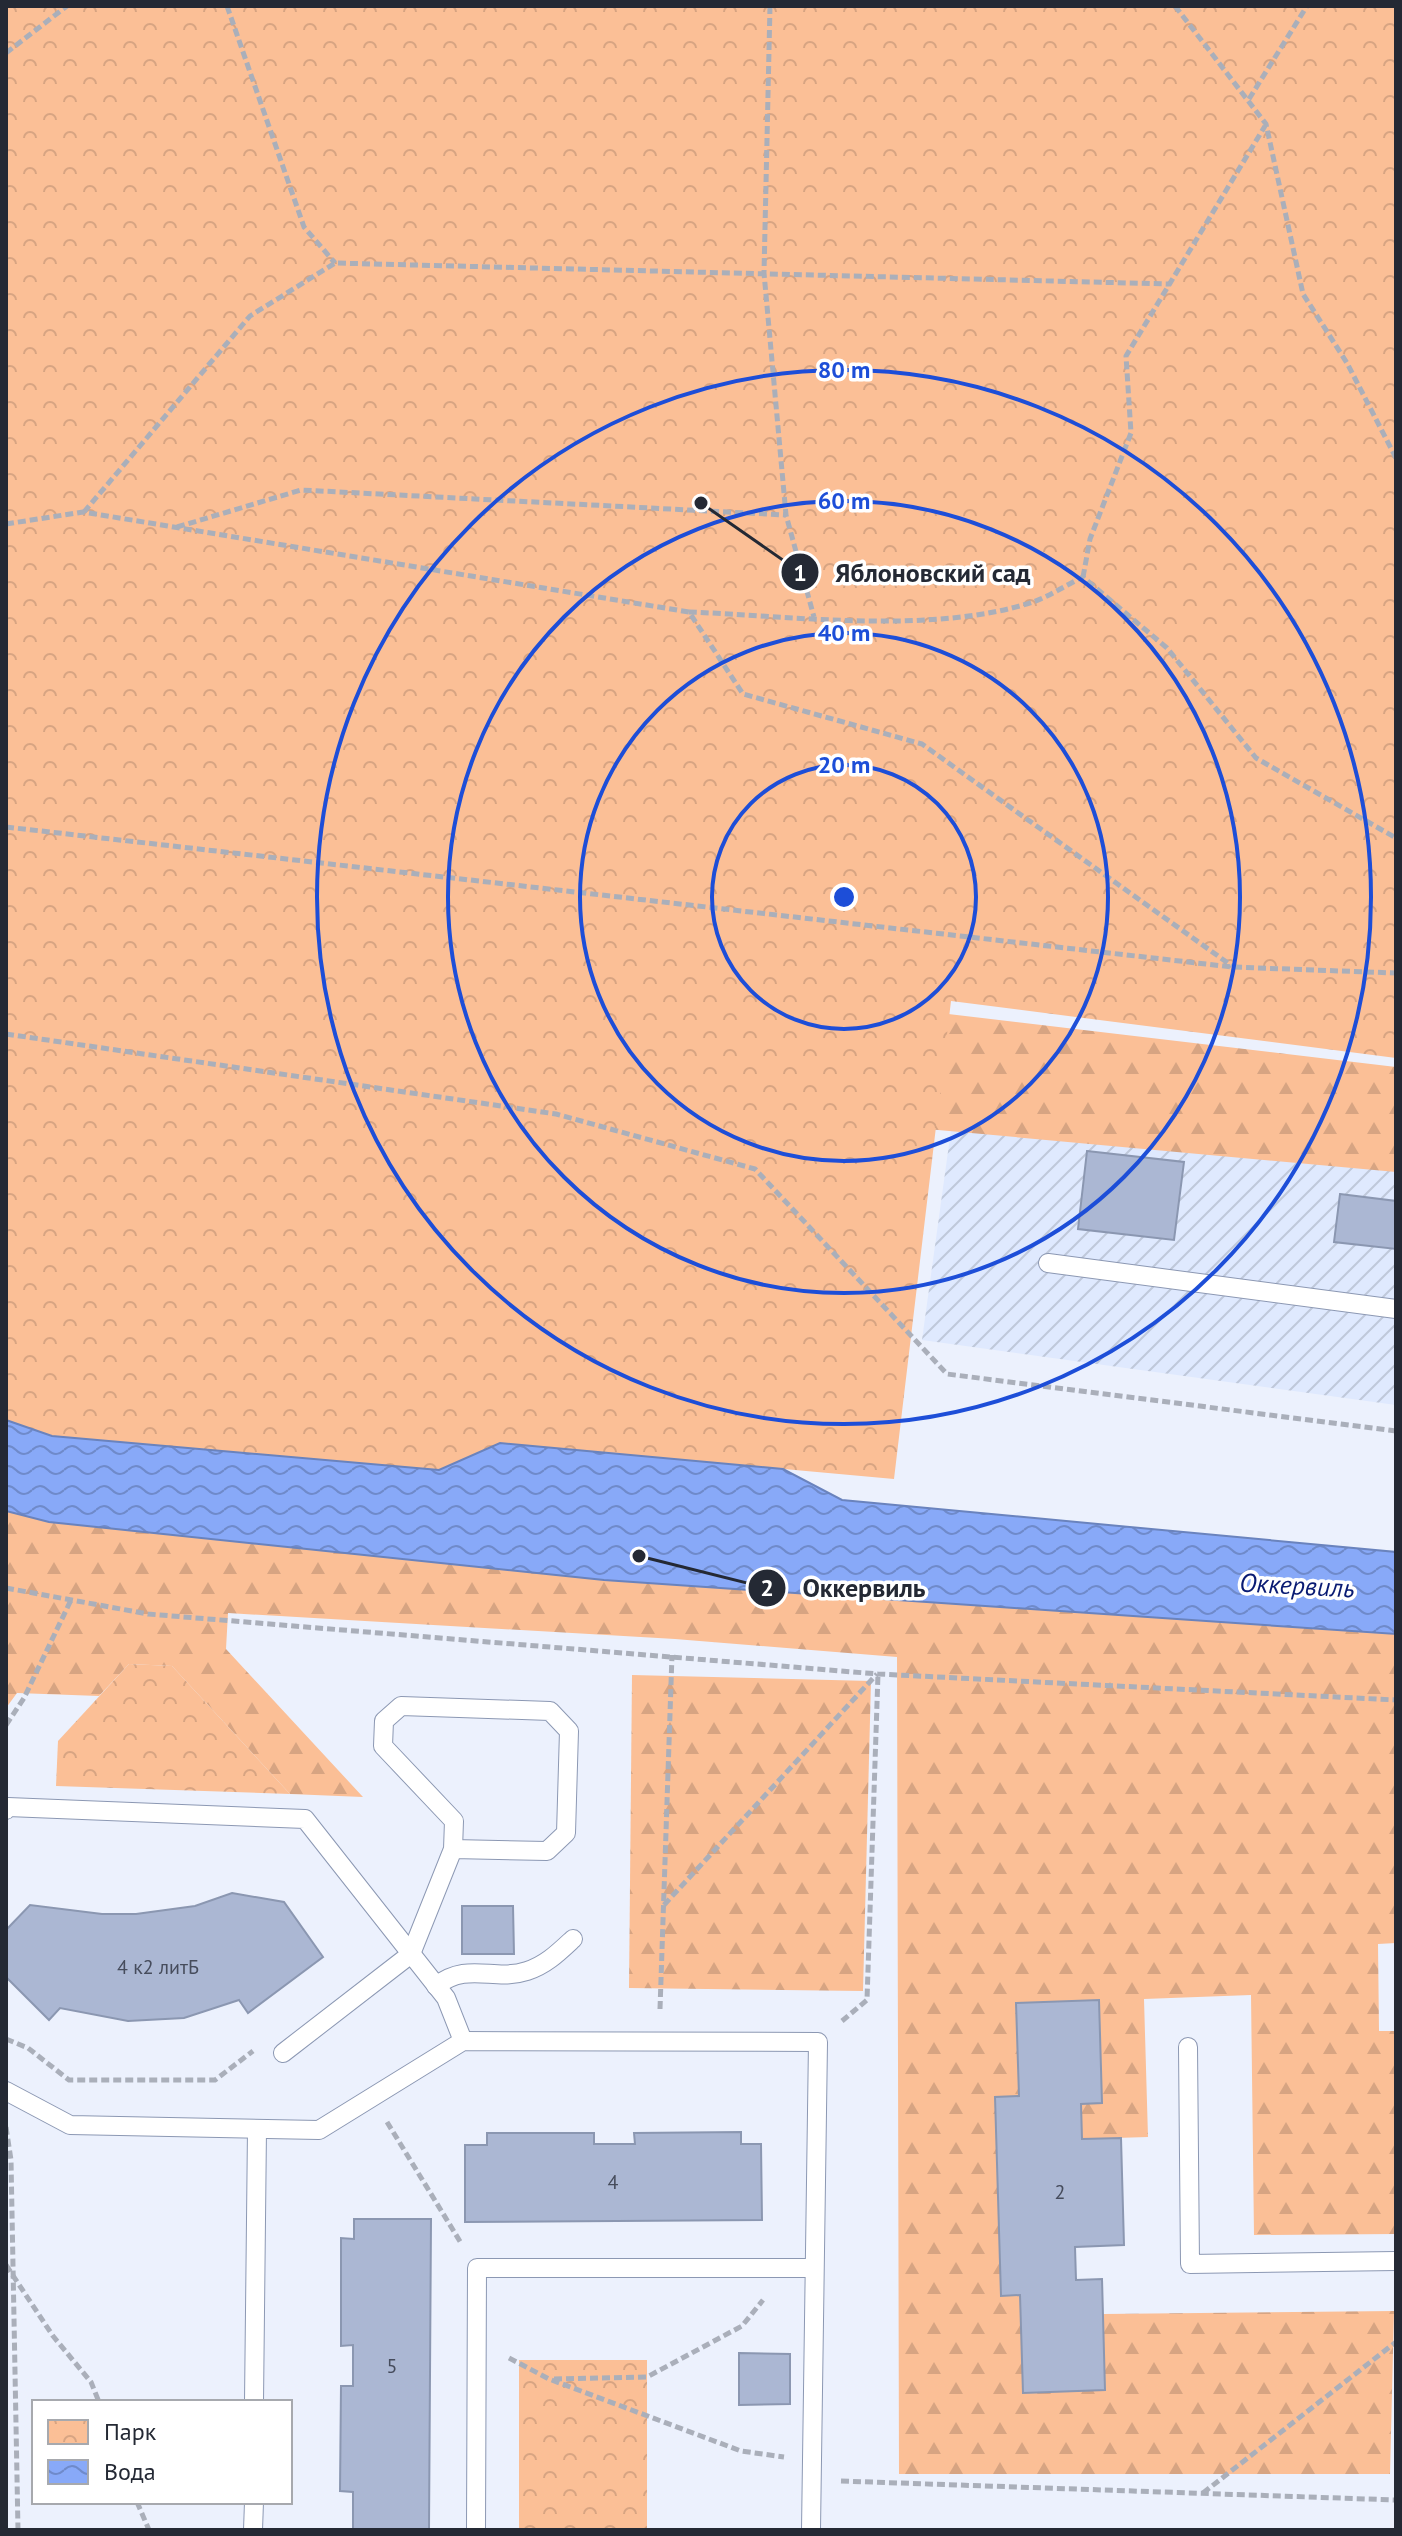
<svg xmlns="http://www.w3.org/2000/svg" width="1402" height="2536" font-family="'PT Sans',sans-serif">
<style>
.industrial{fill:url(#industrial-furrows)}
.forest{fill:url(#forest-firs)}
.park{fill:url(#park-crowns)}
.water{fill:url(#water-waves);stroke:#6a83bd;stroke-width:2}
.building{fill:#abb7d3;stroke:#8b97b1;stroke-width:2}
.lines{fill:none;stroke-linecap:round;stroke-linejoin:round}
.lane-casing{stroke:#8c98b3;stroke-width:20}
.path{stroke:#aaafba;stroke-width:5;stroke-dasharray:8 4;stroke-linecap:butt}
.lane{stroke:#fff;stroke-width:18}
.ring{fill:none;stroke:#1d4ed8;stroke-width:4}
.labels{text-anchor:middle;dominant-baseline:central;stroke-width:7;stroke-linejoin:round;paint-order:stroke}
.number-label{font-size:20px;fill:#464c5c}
.water-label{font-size:26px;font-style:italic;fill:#091b73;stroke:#fff}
.centre{fill:#1d4ed8;stroke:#fff;stroke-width:4}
.ring-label{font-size:24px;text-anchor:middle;font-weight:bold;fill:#1d4ed8;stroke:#fff;stroke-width:7;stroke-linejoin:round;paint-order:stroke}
.leader{fill:none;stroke:#242934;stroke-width:3}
.callout-dot{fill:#242934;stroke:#fff;stroke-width:3}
.mark-label{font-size:24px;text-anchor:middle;font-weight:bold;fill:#fff}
.callout-label{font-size:26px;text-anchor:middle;font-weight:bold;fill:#242934;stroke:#fff;stroke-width:7;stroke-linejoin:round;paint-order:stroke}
</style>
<defs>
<pattern id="industrial-furrows" width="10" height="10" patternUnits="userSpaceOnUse" patternTransform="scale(2)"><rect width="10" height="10" fill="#dfe9fe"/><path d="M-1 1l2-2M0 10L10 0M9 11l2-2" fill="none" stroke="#bfc8da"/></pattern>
<pattern id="forest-firs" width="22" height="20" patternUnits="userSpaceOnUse" patternTransform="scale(2)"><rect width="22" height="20" fill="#fbbf96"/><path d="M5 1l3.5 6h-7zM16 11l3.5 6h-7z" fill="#d7a482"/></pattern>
<pattern id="park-crowns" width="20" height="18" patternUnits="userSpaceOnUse" patternTransform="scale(2)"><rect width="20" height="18" fill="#fbbf96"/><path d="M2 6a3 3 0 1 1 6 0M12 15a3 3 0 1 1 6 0" fill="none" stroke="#d7a482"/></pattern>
<pattern id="water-waves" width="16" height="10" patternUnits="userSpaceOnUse" patternTransform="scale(2)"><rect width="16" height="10" fill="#88a9f8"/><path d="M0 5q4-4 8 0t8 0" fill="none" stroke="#6f8aca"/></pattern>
</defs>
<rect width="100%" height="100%" fill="#ecf1fd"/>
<path class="industrial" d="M963,1043L1396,1102V1405L922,1340Z"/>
<g class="forest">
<path d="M374,946L1396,1067V1172L883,1125Z"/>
<path d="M6,1511L49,1522L604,1580L1396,1634V1943L1378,1944L1379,2031H1396V2234L1254,2235L1251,1995L1144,1999L1148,2137L1082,2139L1081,2104L1102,2103L1099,2000L1016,2003L1019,2096L995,2097L1001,2295H1020L1023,2393L1105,2390L1103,2314L1394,2311L1390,2474H899L897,1657L675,1639L228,1613L226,1649L363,1797L290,1794L172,1666L129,1664L99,1696L17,1693L6,1708Z"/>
<path d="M632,1675L871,1681L863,1991L629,1988Z"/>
</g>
<g class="park">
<path d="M6,6H1396V1058L951,1001L894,1479L500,1443L439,1470L52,1436L6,1420Z"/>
<path d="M129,1664L172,1666L290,1794L56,1786L58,1741Z"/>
<rect x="519" y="2360" width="128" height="170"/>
</g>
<path class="water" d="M6,1420L52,1436L439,1470L500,1443L783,1469L842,1500L1396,1552V1634L604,1580L49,1522L6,1511Z"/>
<g class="building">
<path d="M1087,1151L1184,1162L1174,1240L1078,1229Z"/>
<path d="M1340,1194L1396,1201V1249L1334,1242Z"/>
<path d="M232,1893L284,1902L323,1957L248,2013L239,2000L184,2018L128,2021L60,2008L49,2020L6,1977V1930L30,1905L102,1914H136L195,1906Z"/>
<path d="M462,1906H513L514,1954H462Z"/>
<path d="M1099,2000L1102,2103L1081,2104L1082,2139L1121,2138L1124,2245L1075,2247L1076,2280L1102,2279L1105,2390L1023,2393L1020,2295L1001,2296L995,2097L1019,2096L1016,2003Z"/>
<path d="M741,2132V2144H761L762,2220L465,2222V2145H487V2133H594V2144H635L634,2133Z"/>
<path d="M354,2219H431L429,2530H353V2492L340,2491L341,2386H353V2345L341,2346V2238L354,2239Z"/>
<path d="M739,2353L790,2354V2404L739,2405Z"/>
</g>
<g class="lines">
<g class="lane-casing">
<g id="lane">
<path d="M1048,1263L1396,1309"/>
<path d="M6,1810L8,1807L305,1819L446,1998L463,2041"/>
<path d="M436,1986C468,1961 494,1982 527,1971C546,1965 559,1952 573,1939"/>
<path d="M1188,2047L1190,2264L1396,2261"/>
<path d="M283,2053L411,1954L453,1849L547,1851L566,1833L569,1731L550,1711L401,1706L384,1721L383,1746L454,1821L453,1849"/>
<path d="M6,2091L70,2125L319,2130L463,2041L818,2042L811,2530"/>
<path d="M254,2402L257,2129"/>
<path d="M253,2530L254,2502"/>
<path d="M476,2530L477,2268H814"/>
</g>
</g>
<g class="path">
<path d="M227,6L304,227L335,263"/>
<path d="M770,6L764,273L786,515L814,617"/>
<path d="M1175,6L1266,124L1303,294L1347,363L1396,458"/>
<path d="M6,53L67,6"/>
<path d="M1249,99L1307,6"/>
<path d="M84,512L250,316L335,263L1170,284"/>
<path d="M6,524L83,512L689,612L743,694L922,744L1232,966"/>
<path d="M177,527L301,490L786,515"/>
<path d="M1083,577L1090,539L1131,433L1126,356L1265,126"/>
<path d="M689,612C795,616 931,635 1033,602C1050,596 1066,585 1083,577L1167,648L1256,758L1396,838"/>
<path d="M6,827L1232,967L1396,973"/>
<path d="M6,1034L556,1114L755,1169L947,1374L1396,1431"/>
<path d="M6,1588L148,1614L878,1674L1396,1700"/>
<path d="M6,1725L24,1698L71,1600"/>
<path d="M664,1905L877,1674"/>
<path d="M660,2009L672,1655"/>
<path d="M842,2021L867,2000L878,1674"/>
<path d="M6,2039L28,2048L69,2080H215L253,2051"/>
<path d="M387,2122L461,2243"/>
<path d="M6,2127L11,2160L18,2530"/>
<path d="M6,2265L53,2336L91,2382L99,2402"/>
<path d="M509,2358L549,2379L741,2451L784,2457"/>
<path d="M554,2379L647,2377L742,2326L763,2300"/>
<path d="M841,2481L1396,2500"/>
<path d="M1203,2493L1396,2342"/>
<path d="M137,2502L149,2530"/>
</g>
<use href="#lane" class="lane"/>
</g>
<g class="ring">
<circle cx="844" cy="897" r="132"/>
<circle cx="844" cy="897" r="264"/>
<circle cx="844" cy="897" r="396"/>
<circle cx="844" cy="897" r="527"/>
</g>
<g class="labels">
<g class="number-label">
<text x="158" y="1967">4 к2 литБ</text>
<text x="613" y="2182">4</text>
<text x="1060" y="2192">2</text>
<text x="392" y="2366">5</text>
</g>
<g class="water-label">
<text transform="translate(1297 1585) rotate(3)">Оккервиль</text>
</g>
</g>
<circle cx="844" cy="897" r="12" class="centre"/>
<g class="ring-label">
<text x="844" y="378">80 m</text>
<text x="844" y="509">60 m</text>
<text x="844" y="641">40 m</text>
<text x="844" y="773">20 m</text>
</g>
<path class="leader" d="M701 503L800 572M639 1556L767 1588"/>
<g class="callout-dot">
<circle cx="701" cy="503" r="8"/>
<circle cx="639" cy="1556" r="8"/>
<circle cx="800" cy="572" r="20"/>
<circle cx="767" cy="1588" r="20"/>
</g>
<g class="mark-label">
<text x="800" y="581">1</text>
<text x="767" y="1596">2</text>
</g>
<g class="callout-label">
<text x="933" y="582">Яблоновский сад</text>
<text x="864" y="1597">Оккервиль</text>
</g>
<rect width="1402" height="2536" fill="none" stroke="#242934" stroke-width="16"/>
<rect x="32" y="2400" width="260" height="104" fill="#ffffff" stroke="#a7a9ae" stroke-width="2"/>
<rect x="48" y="2420" width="40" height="24" fill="url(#park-crowns)" stroke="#a7a9ae" stroke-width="2"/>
<text x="104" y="2440" font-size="24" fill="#242934">Парк</text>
<rect x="48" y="2460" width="40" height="24" fill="url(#water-waves)" stroke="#a7a9ae" stroke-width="2"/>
<text x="104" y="2480" font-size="24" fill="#242934">Вода</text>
</svg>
